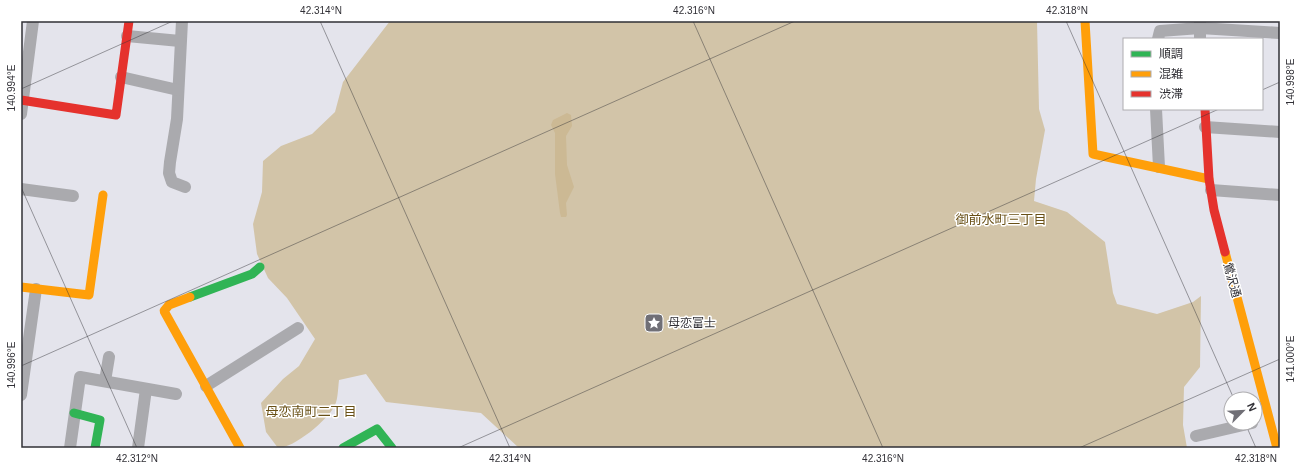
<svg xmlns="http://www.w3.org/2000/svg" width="1301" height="469" font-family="Arial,'Noto Sans JP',sans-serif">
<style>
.forest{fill:#d2c4a8}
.water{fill:#ccb994}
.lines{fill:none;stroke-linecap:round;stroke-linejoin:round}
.street{stroke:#aaaaae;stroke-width:12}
.fast{stroke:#30b455;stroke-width:9}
.slow{stroke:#ff9f0a;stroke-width:9}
.jam{stroke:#e5322d;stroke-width:9}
.ticks{fill:none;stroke:#313036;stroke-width:1;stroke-opacity:0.45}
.labels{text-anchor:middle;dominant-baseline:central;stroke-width:3;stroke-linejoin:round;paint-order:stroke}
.street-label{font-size:12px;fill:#313036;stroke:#fff}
.poi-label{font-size:12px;fill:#313036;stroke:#fff;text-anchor:start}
.neighbourhood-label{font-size:13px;fill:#684f15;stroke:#fff}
.neatline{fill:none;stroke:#313036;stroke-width:1.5}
.ticks-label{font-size:10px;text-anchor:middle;fill:#313036}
</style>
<rect width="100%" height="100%" fill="#e4e4ec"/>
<path class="forest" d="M390,21H1037L1039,109L1045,130L1036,179L1034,201L1067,212L1105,242L1113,293L1117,304L1157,314L1193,302L1201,296L1200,367L1184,387L1183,425L1187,448H519L481,413L386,402L366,374L339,380C338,388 338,399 335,405C328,420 294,448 278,448L266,432L261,403L283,379L299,366L315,339L287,298L268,278L257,254L253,224L262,192L263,161L281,146L312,134L335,112L343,82Z"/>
<path class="water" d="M567,113L571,115L572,126L566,136L567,165L574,187L566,203L567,215L566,217H561L560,213L555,174V133L551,125L553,120Z"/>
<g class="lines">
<g class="street">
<path d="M182,21L177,119L170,162L169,173L172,182L185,187"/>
<path d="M1200,21V39"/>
<path d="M127,36L180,41"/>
<path d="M1158,39L1160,31L1200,28L1280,33"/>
<path d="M121,77L178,90"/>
<path d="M1156,109L1159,167"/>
<path d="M21,114L33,21"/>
<path d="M1205,127L1280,132"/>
<path d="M21,189L73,196"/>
<path d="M1211,190L1280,195"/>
<path d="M105,381L109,357"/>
<path d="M206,386L298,328"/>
<path d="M21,395L36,289"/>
<path d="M1196,436L1252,423"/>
<path d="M70,448L80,377L176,394"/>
<path d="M138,448L146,389"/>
</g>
<g class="fast">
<path d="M190,297L252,274L260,267"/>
<path d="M74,413L100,420L95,448"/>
<path d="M343,448L377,429L392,448"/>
</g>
<g class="slow">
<path d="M1085,21L1093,154L1209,179"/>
<path d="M1225,252L1277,448"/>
<path d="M21,287L89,295L103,195"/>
<path d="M190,297L169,305L164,311L240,448"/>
</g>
<g class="jam">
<path d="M21,100L116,115L129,21"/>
<path d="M1205,109L1209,179L1214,210L1225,252"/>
</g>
</g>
<path class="ticks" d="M320,21L510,448M693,21L883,448M1066,21L1234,399M21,89L173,21M1262,90L1280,82M21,187L137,448M21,366L795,21M1245,423L1256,448M458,448L1219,109M1079,448L1280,359"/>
<defs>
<g id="sight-square" transform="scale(1)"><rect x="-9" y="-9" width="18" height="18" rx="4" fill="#706f76" stroke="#fff"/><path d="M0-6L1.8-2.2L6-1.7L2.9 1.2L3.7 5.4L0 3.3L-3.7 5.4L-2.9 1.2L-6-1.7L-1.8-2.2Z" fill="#fff"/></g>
</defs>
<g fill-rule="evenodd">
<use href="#sight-square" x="654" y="323"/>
</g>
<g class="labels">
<g class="street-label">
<text transform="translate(1232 280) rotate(75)">鶯沢通</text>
</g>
<g class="poi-label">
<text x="668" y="323">母恋富士</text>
</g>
<g class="neighbourhood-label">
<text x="1001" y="219">御前水町三丁目</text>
<text x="311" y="411">母恋南町二丁目</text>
</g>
</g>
<rect width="1301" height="469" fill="none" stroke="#ffffff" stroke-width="44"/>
<rect x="1123" y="38" width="140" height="72" fill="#ffffff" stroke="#adacaf"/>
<rect x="1131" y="51" width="20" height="6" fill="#30b455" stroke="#adacaf"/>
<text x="1159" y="58" font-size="12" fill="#313036">順調</text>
<rect x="1131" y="71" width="20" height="6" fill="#ff9f0a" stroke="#adacaf"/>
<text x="1159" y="78" font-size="12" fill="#313036">混雑</text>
<rect x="1131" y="91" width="20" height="6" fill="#e5322d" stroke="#adacaf"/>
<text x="1159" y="98" font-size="12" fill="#313036">渋滞</text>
<g transform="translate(1243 411) rotate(66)"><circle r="19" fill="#ffffff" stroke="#adacaf"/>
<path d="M0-3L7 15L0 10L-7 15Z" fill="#706f76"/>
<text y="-6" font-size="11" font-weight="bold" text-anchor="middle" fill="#313036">N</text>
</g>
<rect x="22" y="22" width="1257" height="425" class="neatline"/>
<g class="ticks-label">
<text x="321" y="14">42.314°N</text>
<text x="694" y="14">42.316°N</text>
<text x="1067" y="14">42.318°N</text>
<text transform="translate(1290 82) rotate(-90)" y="4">140.998°E</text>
<text transform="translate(11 88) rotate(-90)" y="4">140.994°E</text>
<text transform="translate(1290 359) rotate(-90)" y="4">141.000°E</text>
<text transform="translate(11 365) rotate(-90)" y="4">140.996°E</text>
<text x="137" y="462">42.312°N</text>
<text x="510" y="462">42.314°N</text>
<text x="883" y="462">42.316°N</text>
<text x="1256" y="462">42.318°N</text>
</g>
</svg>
